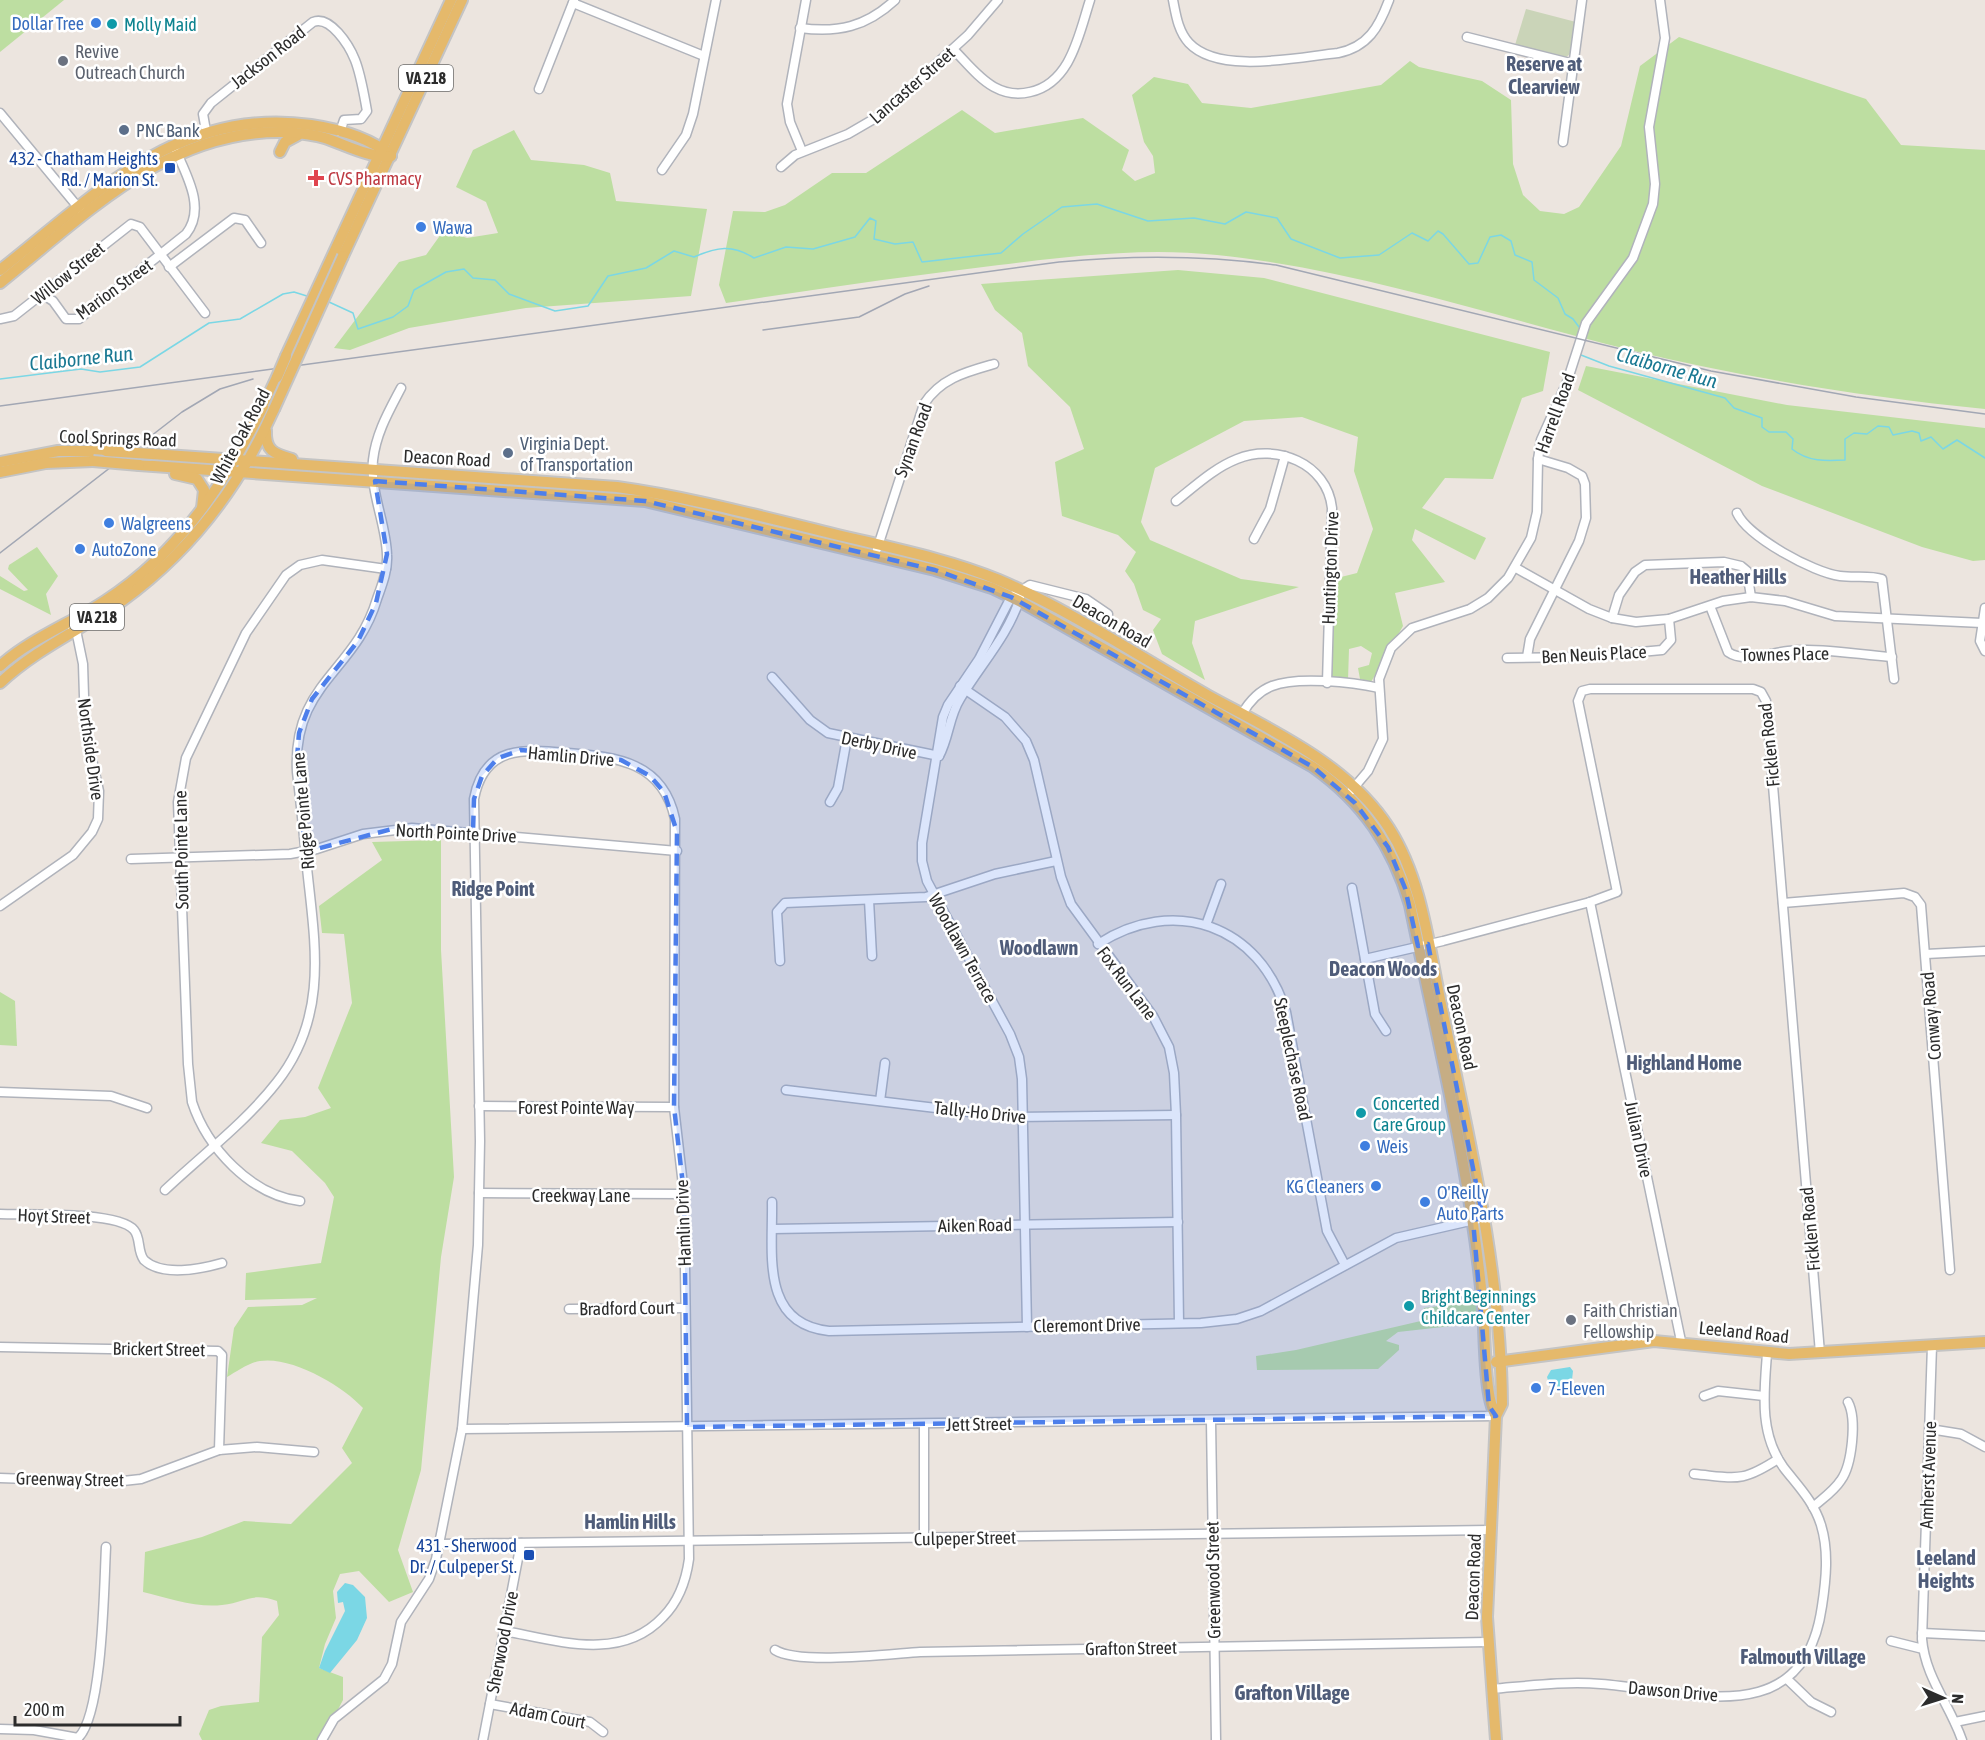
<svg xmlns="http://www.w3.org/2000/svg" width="1985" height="1740" font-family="'Asap Condensed',sans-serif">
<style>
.green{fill:#bddea1}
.cemetery{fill:#cad4b8}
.water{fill:#7bd7e5}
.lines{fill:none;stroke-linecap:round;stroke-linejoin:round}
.stream{stroke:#7bd7e5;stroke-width:1.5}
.minor-casing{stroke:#b0b3bb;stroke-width:11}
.major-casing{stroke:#c4c4c4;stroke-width:14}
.minor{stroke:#fff;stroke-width:8}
.major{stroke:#e5b96b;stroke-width:10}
.rail{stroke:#a2a7b4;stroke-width:1.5}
.major-bridge-casing{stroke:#c4c4c4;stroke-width:14;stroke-linecap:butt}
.major-bridge{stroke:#e5b96b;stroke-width:10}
.marked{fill:#4d7feb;fill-opacity:0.2;stroke:#4d7feb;stroke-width:4.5;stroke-dasharray:12 8;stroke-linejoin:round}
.shop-dot{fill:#3f7fe0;stroke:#fff;stroke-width:2}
.culture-dot{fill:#0f9aa8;stroke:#fff;stroke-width:2}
.worship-dot{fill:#6b7280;stroke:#fff;stroke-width:2}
.service-dot{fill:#5c6f8a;stroke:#fff;stroke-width:2}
.transit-dot{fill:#1a4fb4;stroke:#fff;stroke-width:2}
.health-dot{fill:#e0444e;stroke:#fff;stroke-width:2}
.labels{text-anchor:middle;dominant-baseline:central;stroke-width:5;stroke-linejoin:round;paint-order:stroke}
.shield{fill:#fff;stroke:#6b6b6b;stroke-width:1.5}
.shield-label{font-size:16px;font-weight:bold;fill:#2c2c2c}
.shop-label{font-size:18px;fill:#366cbe;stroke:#fff;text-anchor:start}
.culture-label{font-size:18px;fill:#0d838f;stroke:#fff;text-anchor:start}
.worship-label{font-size:18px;fill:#5b616d;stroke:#fff;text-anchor:start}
.street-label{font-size:18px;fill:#2c2c2c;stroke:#fff}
.service-label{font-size:18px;fill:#4e5e75;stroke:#fff;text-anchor:start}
.transit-label{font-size:18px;fill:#164399;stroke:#fff;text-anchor:end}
.health-label{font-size:18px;fill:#be3a42;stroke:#fff;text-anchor:start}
.neighbourhood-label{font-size:20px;font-weight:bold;fill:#4f5c79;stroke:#fff}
.water-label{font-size:20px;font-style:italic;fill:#197892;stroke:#fff}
.quarter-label{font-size:21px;font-weight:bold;fill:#4f5c79;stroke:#fff}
</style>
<rect width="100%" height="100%" fill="#ece5df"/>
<g class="green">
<path d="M0,0H64L0,52Z"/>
<path d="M1679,37L1866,99L1901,145L1985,150V409C1866,397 1746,378 1630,350C1493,316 1358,270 1217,255C1145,247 1072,256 999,265C908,276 817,289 726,303L719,285L733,211L765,212L785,205L832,173H866L962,110L995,133L1083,118L1129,150L1122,170L1135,181L1155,173L1153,156L1144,142L1132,95L1154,77L1188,84L1202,103L1251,108L1381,85L1410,61L1419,67L1482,81L1511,100L1513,164L1523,195L1540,211L1564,214L1579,207L1621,146L1640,66Z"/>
<path d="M514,130L531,160L584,165L610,173L616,201L707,209L691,296L526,308L409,328L350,350L334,348L399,262L426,255L444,230L467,238L498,233L486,202L456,187L473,150Z"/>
<path d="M1178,270L1264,278L1550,352L1543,391L1522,398L1493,479L1445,478L1422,508L1486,538L1475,560L1415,529L1412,540L1445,582L1395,593L1403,626L1371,682L1360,679L1358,668L1369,665L1372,653L1361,646L1349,649L1348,680L1328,681L1333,579L1357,573L1373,529L1354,471L1358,437L1302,417L1244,421L1155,468L1141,522L1150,540L1241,579L1299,587L1195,621L1192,643L1205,680L1162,654L1153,630L1161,619L1143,610L1134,584L1125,571L1136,552L1118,535L1062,516L1055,462L1084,449L1070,407L1028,366L1022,333L995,310L981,284Z"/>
<path d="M1586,366L1787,405L1985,428V560L1973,561L1922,547L1762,486L1578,390Z"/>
<path d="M37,547L58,576L46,594L51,615L0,589V576L24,591L28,590L8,569L9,565Z"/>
<path d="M441,840V950L454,1177L441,1257L421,1470L398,1550L413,1592L389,1602L359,1571L340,1574L333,1591L336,1618L325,1644L319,1668L343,1677V1700L322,1740H202L199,1734L209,1710L221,1706L259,1702L262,1637L279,1615L277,1601C251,1592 247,1602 222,1605C197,1608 167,1598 143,1592L145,1552L202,1537L244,1521L291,1524L352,1463L342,1448L363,1408C343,1386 292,1356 260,1361C250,1362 236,1372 227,1377L234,1328L248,1307L302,1305L317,1298L245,1300L246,1273L321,1263L334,1197L325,1183L292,1151L261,1143L280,1120L305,1117L331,1108L318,1088L352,1003L344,934L322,933L319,906L382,860L372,842Z"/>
<path d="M0,992L15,1001L17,1046L0,1045Z"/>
<path d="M1476,1301L1479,1323L1398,1332L1386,1341L1399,1345V1350L1378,1369L1257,1370L1256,1356L1296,1350L1425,1320L1424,1308Z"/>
</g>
<path class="cemetery" d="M1526,9L1576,22L1570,54L1565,58L1515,45Z"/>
<g class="water">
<path d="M1570,1367L1573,1371L1571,1389L1550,1387L1547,1377L1551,1370Z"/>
<path d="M345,1583L353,1585L365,1597L367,1618L357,1640L330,1673L319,1668L325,1651L345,1611L343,1602L338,1603L337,1592Z"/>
</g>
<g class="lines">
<g class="stream">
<path d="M329,302L353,313L358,329L393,317L408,306L414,290L446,272L464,269L473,278L495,280L509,294L555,311L588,306L608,276L646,268L674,251L694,257C717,247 732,244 754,258L786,247L813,249L855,237L870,218L876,221L874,239L895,244L913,242L922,262L1001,253L1023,234L1062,207L1097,204L1148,221L1194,218L1225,224L1246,212L1277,218L1291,239L1340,258L1379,255L1412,233L1428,241L1438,231L1443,234L1469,264L1478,263L1490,237L1501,235L1511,241L1515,255L1532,262L1534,280L1558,298L1565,314L1573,319L1579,327"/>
<path d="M1581,355L1609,366L1725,398L1734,408L1762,418V427L1769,432H1786L1793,439L1792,449C1808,462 1826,461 1845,460V439L1854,433L1867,434L1878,426L1889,427L1893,435L1912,431L1919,433L1921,441L1931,437L1943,449L1957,440L1985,458"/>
<path d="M0,379L81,369L100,372L140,367L209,323L240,319L283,294L294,292L310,297"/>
</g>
<g class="minor-casing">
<g id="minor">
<path d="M1173,0C1176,15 1178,31 1189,43C1219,75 1298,57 1338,53C1368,47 1379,27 1389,0"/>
<path d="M573,3L704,56"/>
<path d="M800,28C838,33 866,27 895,0"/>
<path d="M1467,37L1574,64"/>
<path d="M953,49C966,62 978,78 994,87C1005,93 1018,95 1030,92C1071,83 1079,34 1090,0"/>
<path d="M539,89L574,0"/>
<path d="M0,113L82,212"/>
<path d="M206,131L203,114L211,103L313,22C330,15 349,45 355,60C361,75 364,95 367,111L361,119L344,120L340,132"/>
<path d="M1563,142L1582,0"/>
<path d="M802,151L790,122L787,104L806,0"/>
<path d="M781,167L795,155L848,134L879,116L968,35L998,0"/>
<path d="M662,170L686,135L693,114L716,0"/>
<path d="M169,267L234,218L245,220L261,243"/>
<path d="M42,294L53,301L66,319H79L186,234C206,209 187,176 176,151"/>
<path d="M0,319L14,316L131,224L140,227L205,313"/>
<path d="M1176,501C1195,486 1214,468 1237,459C1276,443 1327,463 1332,508L1327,683"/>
<path d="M1737,513C1748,537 1814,573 1840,576C1854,578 1870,575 1882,579L1894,679"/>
<path d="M1254,539L1270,509L1285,456"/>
<path d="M877,549L924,404C941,378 966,372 994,364"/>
<path d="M1516,568L1589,609L1612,618L1636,622L1669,619L1723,601L1751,597L1785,601L1835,616L1982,623"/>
<path d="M1710,606L1728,652C1743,663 1771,653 1788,651C1819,647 1860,655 1892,657"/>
<path d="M1985,608L1980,641L1985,651"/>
<path d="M1612,618L1619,595L1635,572L1645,565L1724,562L1741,566L1747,571L1751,597"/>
<path d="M1527,657L1530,639L1579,541L1586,518L1585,484L1582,476L1568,468L1538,459"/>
<path d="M1507,658L1586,657L1662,650L1671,640L1669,619"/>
<path d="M772,677L810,720L828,733L939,756"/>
<path d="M960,686L1005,717L1026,741L1034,760L1061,877L1071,904L1153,1016L1169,1047L1174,1073L1176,1115L1179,1323"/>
<path d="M1242,714C1249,702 1259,691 1272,686C1297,676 1353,682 1379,688"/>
<path d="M939,756C949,738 949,716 960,699C980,665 1008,636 1020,598"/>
<path d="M1351,791L1368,771L1383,739L1379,679L1391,648L1412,628L1470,609L1488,598L1508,578L1531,538L1537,512L1538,459L1541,440L1567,382L1586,323L1633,258L1653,204L1655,184L1649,127L1665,38L1660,0"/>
<path d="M830,802L838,788L847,738"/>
<path d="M131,859L290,854L317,849L363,834L412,828L677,851"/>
<path d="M1352,888L1375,1014L1386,1031"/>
<path d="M869,900L872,956"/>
<path d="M1590,902L1681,1341"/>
<path d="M1783,903L1904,893L1915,897L1921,905L1950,1270"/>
<path d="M0,906L73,855L92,832L98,819L99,791L85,728L83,664L76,630L72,627"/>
<path d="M1206,925L1221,884"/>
<path d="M1098,944C1174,895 1260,925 1286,1012L1327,1231L1345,1265"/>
<path d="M1926,954L1985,951"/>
<path d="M1365,959L1443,941L1590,902L1617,892L1578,701L1582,691L1590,689H1753L1761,692L1766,701L1820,1353"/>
<path d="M780,961L777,912L785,903L926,897L995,874L1056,861"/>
<path d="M786,1090L1011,1117L1176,1115"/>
<path d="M0,1092L111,1096L147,1108"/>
<path d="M880,1101L885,1063"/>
<path d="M479,1106L674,1107"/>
<path d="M165,1190C202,1155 245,1123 277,1082C329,1016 315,944 307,868C304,836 301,804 297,772C292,683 355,673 377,599C382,585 388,570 387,555C386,523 370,493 373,460C376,433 389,411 401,388"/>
<path d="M479,1193L684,1194"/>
<path d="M300,1201C251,1195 207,1148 192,1102L188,1064L178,802L186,758L246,633L286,575L300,565L322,560L386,569"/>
<path d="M772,1202C773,1253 760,1324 829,1331L1201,1323L1237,1319L1261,1311L1396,1238L1483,1218"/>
<path d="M0,1214C26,1215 118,1211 134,1230C141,1238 137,1251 144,1260C162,1277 201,1269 222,1263"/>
<path d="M773,1229L1178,1222"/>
<path d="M569,1309L685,1308"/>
<path d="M1027,1327L1022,1079L1019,1057L1010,1034L927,881L922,861V843L943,717L948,705L979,659L1011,597L1030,585L1086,599L1108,614L1107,620"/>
<path d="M1932,1346L1922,1639C1925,1677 1950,1705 1962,1740"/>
<path d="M0,1347L218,1351L222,1355L219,1450"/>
<path d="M1704,1396L1718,1391L1764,1396"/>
<path d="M1211,1421L1216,1740"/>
<path d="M462,1429L1496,1416"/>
<path d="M1930,1429L1961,1434L1985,1447"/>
<path d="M1694,1474C1736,1478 1741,1483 1778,1459"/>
<path d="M0,1478L114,1482L141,1479L219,1450L257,1447L314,1452"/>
<path d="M1813,1507C1822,1499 1834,1491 1841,1480C1852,1465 1857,1419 1848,1402"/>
<path d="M924,1538V1424"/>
<path d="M439,1544L1491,1530"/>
<path d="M1922,1633L1985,1636"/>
<path d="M1891,1641L1923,1649"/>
<path d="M775,1650C799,1665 889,1654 920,1652L1488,1642"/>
<path d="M1787,1679L1811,1702L1831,1712"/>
<path d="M1492,1689C1528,1686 1565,1681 1601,1684C1690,1691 1804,1734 1822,1606C1826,1580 1829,1551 1821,1525C1814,1502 1798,1486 1784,1468C1759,1434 1764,1393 1767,1354"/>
<path d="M490,1704L590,1722L603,1732"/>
<path d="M1955,1722L1985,1716"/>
<path d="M0,1729L34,1730L78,1738C103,1715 104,1584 106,1547"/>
<path d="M322,1740L334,1719L384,1679L392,1664L401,1622L429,1579L436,1559L462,1429L478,1245L480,1141L474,799C484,745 524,749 568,753C617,757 663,762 675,819L674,1107L684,1194L689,1559C686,1581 679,1601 663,1617C621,1662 558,1641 505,1631"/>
<path d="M483,1740L521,1543"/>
</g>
</g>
<g class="major-casing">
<g id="major">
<path d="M280,152L285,142L298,135"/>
<path d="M343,256L462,0"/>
<path d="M0,270C95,195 179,106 311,125C338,129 371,138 391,156"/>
<path d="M0,283C85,215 168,129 285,132C298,133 312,134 325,138C346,145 369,158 391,156"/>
<path d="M286,356L451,0"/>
<path d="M266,431C265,452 276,454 292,459"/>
<path d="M152,454L617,487C689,497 760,516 830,533C887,547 945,558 999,580C1072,611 1140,657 1209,696C1273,731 1348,764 1389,828C1423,881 1429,949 1442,1009C1469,1139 1501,1271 1502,1404L1496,1416L1487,1617L1496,1740"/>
<path d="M0,462L58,451H106"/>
<path d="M139,465L645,501L935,570L992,588L1019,601L1313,767C1363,802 1393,847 1410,905C1437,1039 1471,1172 1483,1308C1485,1334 1484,1397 1496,1416"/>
<path d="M0,472L46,463L93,461"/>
<path d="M175,474L197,479L204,490L202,508"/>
<path d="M0,666C31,638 70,624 105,601C187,548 237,465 277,377"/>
<path d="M0,683C36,649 82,629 122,601C191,551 240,486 274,409"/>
<path d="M1496,1362L1654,1341L1789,1354L1985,1342"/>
</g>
</g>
<use href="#minor" class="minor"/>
<use href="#major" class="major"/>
<g class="rail">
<path d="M763,330L859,317L905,294L929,286"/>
<path d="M0,406L1059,262C1133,255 1203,255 1276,265L1711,371L1856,397L1985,414"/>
<path d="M0,553L182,412L220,389L253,379"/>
</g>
<g class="major-bridge-casing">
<g id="major-bridge">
<path d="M277,377L286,356"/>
<path d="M274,409L343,256"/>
<path d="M106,451L152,454"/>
<path d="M93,461L139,465"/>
</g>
</g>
<use href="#major-bridge" class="major-bridge"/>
</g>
<path class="marked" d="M375,481L645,501L935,570L1011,597L1313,767L1355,803L1388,847L1405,888L1418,946L1428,944L1483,1218L1473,1220L1489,1406L1496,1416L687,1427L684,1194L674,1107L677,832L664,792L650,776L621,760L521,750L498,758L482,776L474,799L473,832L392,829L305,852L297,758L299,733L312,699L358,641L376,603L387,554Z"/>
<g class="shop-dot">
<circle cx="96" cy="23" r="6"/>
<circle cx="421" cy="227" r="6"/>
<circle cx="109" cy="523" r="6"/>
<circle cx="80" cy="549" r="6"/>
<circle cx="1365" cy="1146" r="6"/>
<circle cx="1376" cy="1186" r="6"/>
<circle cx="1425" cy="1202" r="6"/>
<circle cx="1536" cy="1388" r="6"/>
</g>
<g class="culture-dot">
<circle cx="112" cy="24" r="6"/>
<circle cx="1361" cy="1113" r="6"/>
<circle cx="1409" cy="1306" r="6"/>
</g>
<g class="worship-dot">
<circle cx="63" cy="61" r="6"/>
<circle cx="1571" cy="1320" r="6"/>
</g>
<g class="service-dot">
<circle cx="124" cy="130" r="6"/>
<circle cx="508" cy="453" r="6"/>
</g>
<g class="transit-dot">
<rect x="164" y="162" width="12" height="12" rx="3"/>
<rect x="523" y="1549" width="12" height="12" rx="3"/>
</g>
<path class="health-dot" d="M313 169h6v6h6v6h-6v6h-6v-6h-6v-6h6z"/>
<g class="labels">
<g class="shield">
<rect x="399" y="65" width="54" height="26" rx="4.5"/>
<rect x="70" y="604" width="54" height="26" rx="4.5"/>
</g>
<g class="shield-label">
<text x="426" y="78">VA 218</text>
<text x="97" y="617">VA 218</text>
</g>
<g class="shop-label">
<text x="84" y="23" text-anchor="end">Dollar Tree</text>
<text x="433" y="227">Wawa</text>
<text x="121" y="523">Walgreens</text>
<text x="92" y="549">AutoZone</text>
<text x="1377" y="1146">Weis</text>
<text x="1364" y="1186" text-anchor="end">KG Cleaners</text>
<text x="1437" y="1192">O'Reilly<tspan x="1437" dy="21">Auto Parts</tspan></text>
<text x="1548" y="1388">7-Eleven</text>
</g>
<g class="culture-label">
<text x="124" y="24">Molly Maid</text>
<text x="1373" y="1103">Concerted<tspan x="1373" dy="21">Care Group</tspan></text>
<text x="1421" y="1296">Bright Beginnings<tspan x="1421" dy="21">Childcare Center</tspan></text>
</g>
<g class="worship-label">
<text x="75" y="51">Revive<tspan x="75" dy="21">Outreach Church</tspan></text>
<text x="1583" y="1310">Faith Christian<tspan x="1583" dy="21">Fellowship</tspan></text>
</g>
<g class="street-label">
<text transform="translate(268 57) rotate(-38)">Jackson Road</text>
<text transform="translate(912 85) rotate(-41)">Lancaster Street</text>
<text transform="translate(68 273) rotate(-39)">Willow Street</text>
<text transform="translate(114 289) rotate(-36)">Marion Street</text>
<text transform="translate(1555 413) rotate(-70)">Harrell Road</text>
<text transform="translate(240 436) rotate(-62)">White Oak Road</text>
<text transform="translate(118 438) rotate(2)">Cool Springs Road</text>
<text transform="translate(913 440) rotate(-70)">Synan Road</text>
<text transform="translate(447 458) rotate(3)">Deacon Road</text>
<text transform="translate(1330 568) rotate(-88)">Huntington Drive</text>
<text transform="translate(1112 621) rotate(30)">Deacon Road</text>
<text transform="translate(1594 654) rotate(-3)">Ben Neuis Place</text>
<text transform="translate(1785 654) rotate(-1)">Townes Place</text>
<text transform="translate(879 745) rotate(12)">Derby Drive</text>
<text transform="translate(1769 745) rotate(-96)">Ficklen Road</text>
<text transform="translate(91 749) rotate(82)">Northside Drive</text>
<text transform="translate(571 756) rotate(5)">Hamlin Drive</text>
<text transform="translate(303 811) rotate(-95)">Ridge Pointe Lane</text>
<text transform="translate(456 833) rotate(3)">North Pointe Drive</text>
<text transform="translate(181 850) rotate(-91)">South Pointe Lane</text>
<text transform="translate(963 948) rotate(61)">Woodlawn Terrace</text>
<text transform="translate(1127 983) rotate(53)">Fox Run Lane</text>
<text transform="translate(1931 1016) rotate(-95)">Conway Road</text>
<text transform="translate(1462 1027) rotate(78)">Deacon Road</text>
<text transform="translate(1293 1059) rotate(78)">Steeplechase Road</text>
<text x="576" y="1107">Forest Pointe Way</text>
<text transform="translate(980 1112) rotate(6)">Tally-Ho Drive</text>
<text transform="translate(1639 1139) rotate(78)">Julian Drive</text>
<text x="581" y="1195">Creekway Lane</text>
<text transform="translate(54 1216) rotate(2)">Hoyt Street</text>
<text transform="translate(683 1223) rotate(-92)">Hamlin Drive</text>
<text transform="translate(975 1225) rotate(-1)">Aiken Road</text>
<text transform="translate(1810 1229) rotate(-95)">Ficklen Road</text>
<text transform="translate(627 1308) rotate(-1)">Bradford Court</text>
<text transform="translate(1087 1325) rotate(-1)">Cleremont Drive</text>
<text transform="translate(1744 1332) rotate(6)">Leeland Road</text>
<text transform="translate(159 1349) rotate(1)">Brickert Street</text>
<text transform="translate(979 1424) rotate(-1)">Jett Street</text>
<text transform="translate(1928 1475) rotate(-88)">Amherst Avenue</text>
<text transform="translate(70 1479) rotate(1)">Greenway Street</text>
<text transform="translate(965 1538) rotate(-1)">Culpeper Street</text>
<text transform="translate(1473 1577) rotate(-88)">Deacon Road</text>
<text transform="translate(1213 1580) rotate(-91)">Greenwood Street</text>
<text transform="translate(502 1642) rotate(-79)">Sherwood Drive</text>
<text transform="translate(1131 1648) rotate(-1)">Grafton Street</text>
<text transform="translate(1673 1691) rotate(5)">Dawson Drive</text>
<text transform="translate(548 1715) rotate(11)">Adam Court</text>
</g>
<g class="service-label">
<text x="136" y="130">PNC Bank</text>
<text x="520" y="443">Virginia Dept.<tspan x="520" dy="21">of Transportation</tspan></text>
</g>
<g class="transit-label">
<text x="158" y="158">432 - Chatham Heights<tspan x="158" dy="21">Rd. / Marion St.</tspan></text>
<text x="517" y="1545">431 - Sherwood<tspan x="517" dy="21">Dr. / Culpeper St.</tspan></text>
</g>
<g class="health-label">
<text x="328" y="178">CVS Pharmacy</text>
</g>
<g class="neighbourhood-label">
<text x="1544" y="63">Reserve at<tspan x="1544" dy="23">Clearview</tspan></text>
<text x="1738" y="576">Heather Hills</text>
<text x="493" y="888">Ridge Point</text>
<text x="1039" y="947">Woodlawn</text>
<text x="1383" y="968">Deacon Woods</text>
<text x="1684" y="1062">Highland Home</text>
<text x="630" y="1521">Hamlin Hills</text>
<text x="1946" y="1557">Leeland<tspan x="1946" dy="23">Heights</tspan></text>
<text x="1803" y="1656">Falmouth Village</text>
</g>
<g class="water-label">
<text transform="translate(81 358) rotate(-6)">Claiborne Run</text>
<text transform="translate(1667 367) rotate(16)">Claiborne Run</text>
</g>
<g class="quarter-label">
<text x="1292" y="1692">Grafton Village</text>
</g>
</g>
<g transform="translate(1943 1698) rotate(93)" stroke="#ffffff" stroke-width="4.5" paint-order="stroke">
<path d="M0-4.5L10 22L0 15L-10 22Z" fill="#2c2c2c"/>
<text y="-9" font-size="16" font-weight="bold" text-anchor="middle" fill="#2c2c2c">N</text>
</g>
<path d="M15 1716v9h165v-9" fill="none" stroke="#2c2c2c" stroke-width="3"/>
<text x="24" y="1716" font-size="18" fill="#2c2c2c" stroke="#ffffff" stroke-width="4.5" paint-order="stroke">200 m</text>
</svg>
